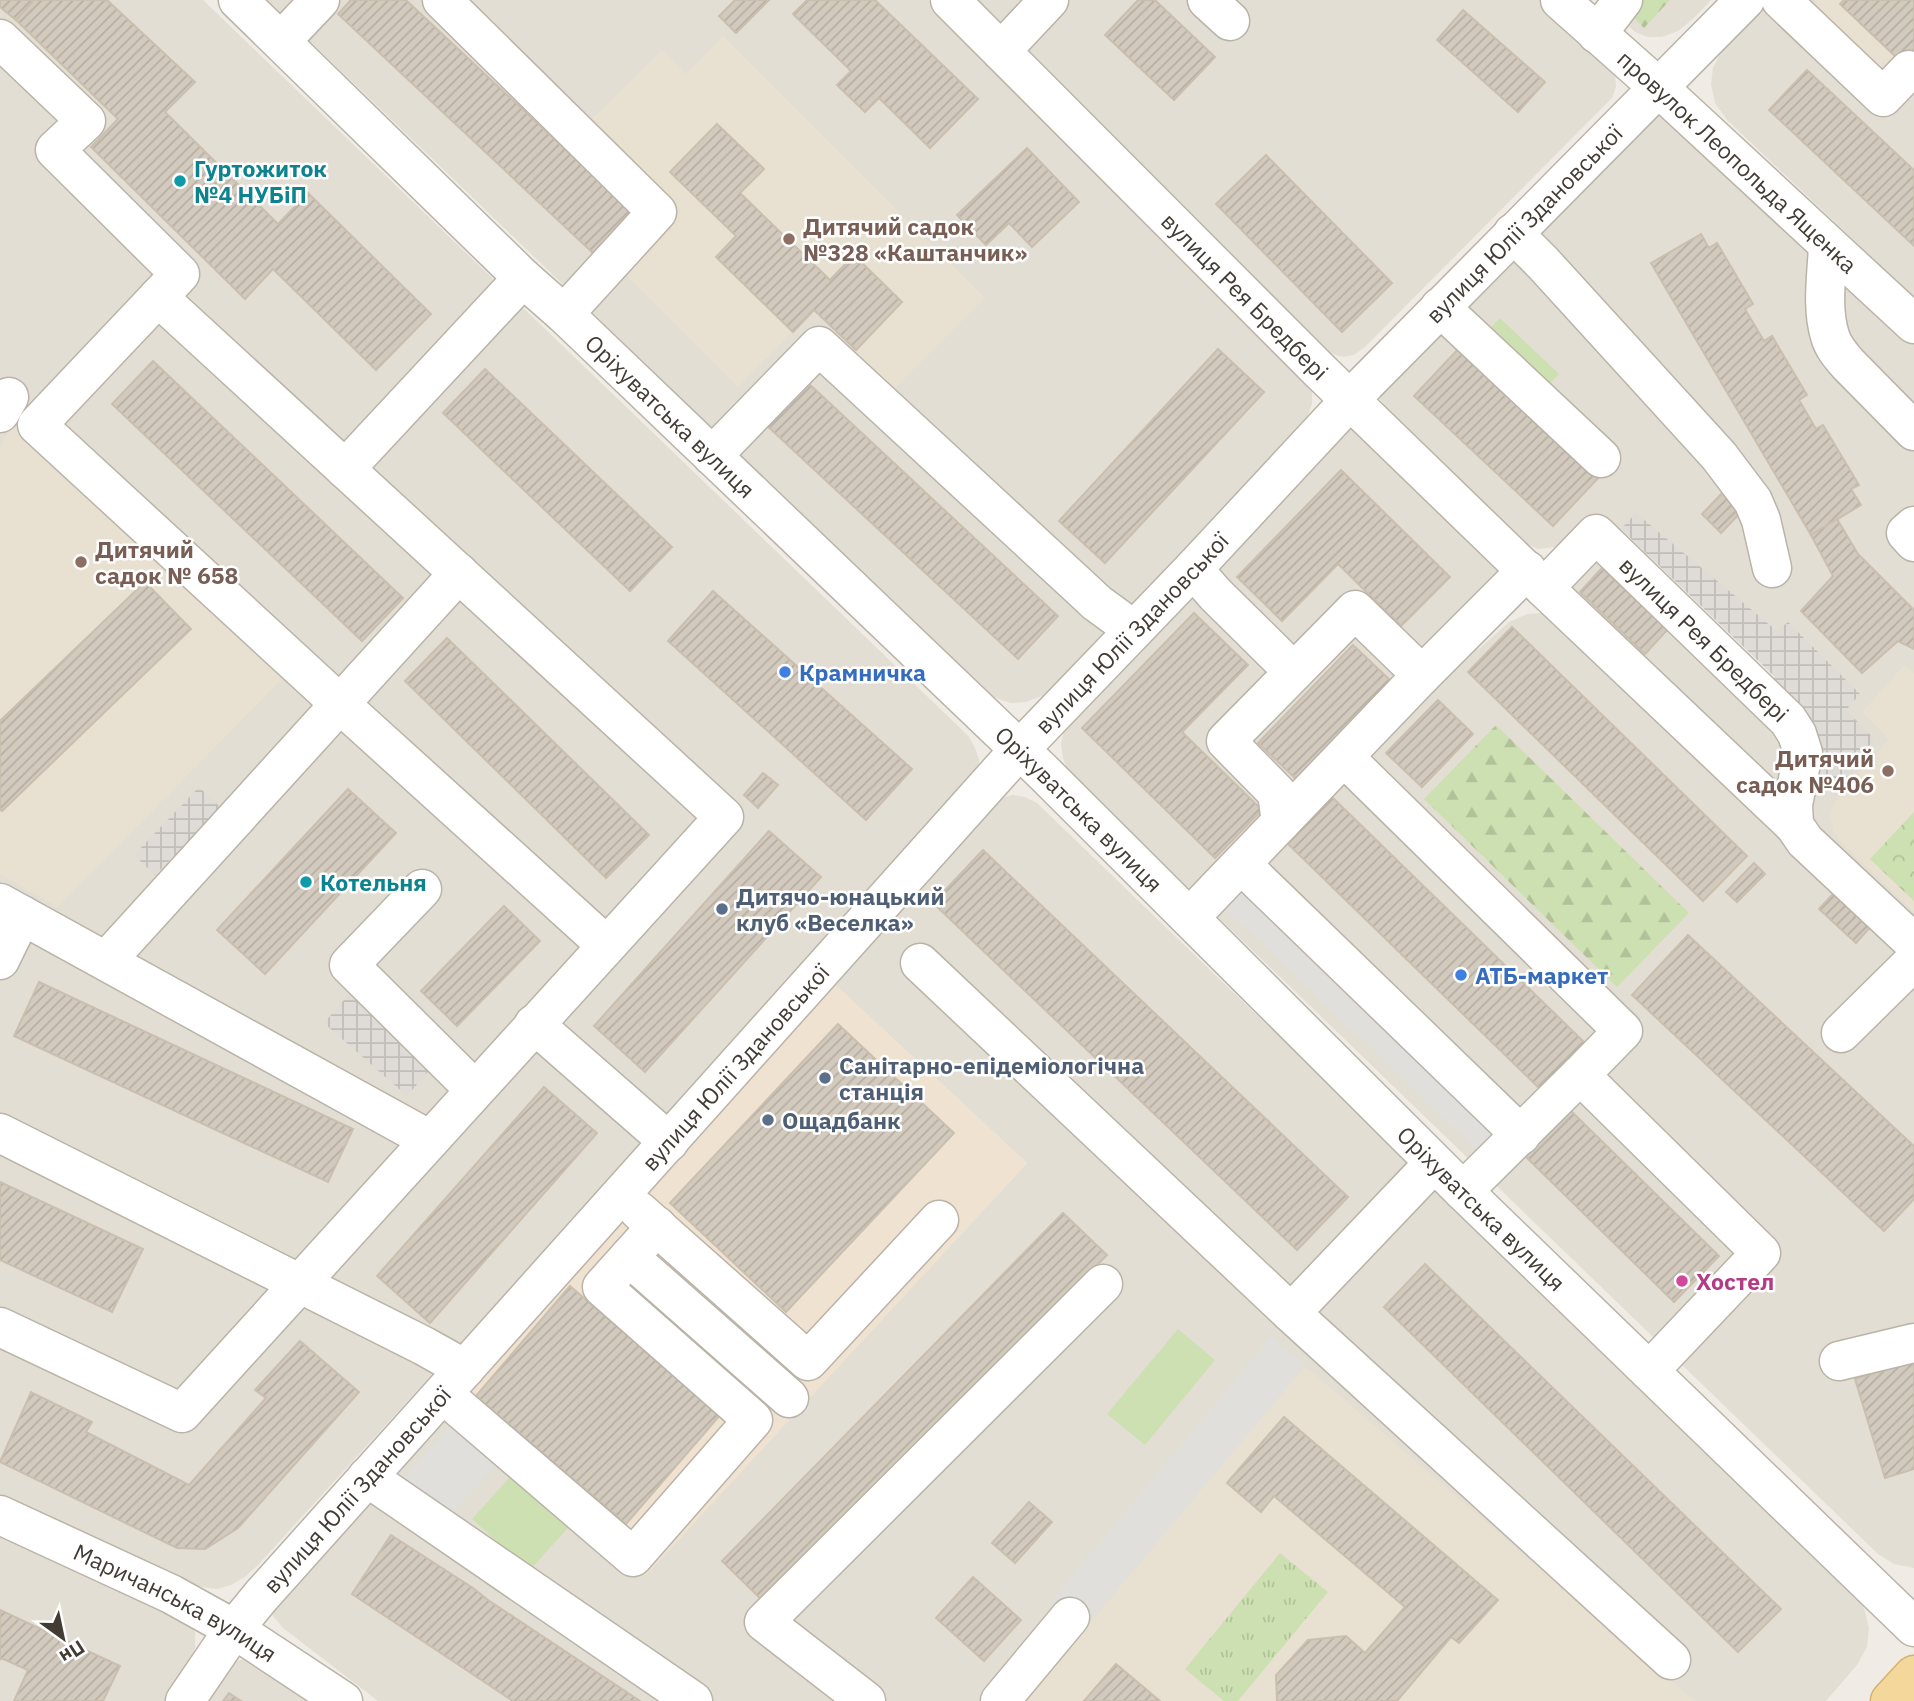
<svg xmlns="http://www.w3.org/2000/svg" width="1914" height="1701" font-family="'IBM Plex Sans',sans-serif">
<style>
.residential{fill:#e3ded3}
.commercial{fill:#f0e2d1}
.industrial{fill:url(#industrial-grid)}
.education{fill:#e8e0d0}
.grass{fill:url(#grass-tufts)}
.forest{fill:url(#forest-firs)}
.park{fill:url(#park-crowns)}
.garden{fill:#cde0b1}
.parking{fill:#e1dfdc}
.building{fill:url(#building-hatch);stroke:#cabfaf;stroke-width:2}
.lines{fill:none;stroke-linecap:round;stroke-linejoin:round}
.minor-casing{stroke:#bab3a8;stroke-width:41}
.major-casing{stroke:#d5b36d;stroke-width:41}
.minor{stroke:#fff;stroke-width:38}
.major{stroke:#f3d79b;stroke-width:38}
.culture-dot{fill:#0f9aa8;stroke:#fff;stroke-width:2.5}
.education-dot{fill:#8d6e63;stroke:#fff;stroke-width:2.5}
.shop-dot{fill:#3f7fe0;stroke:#fff;stroke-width:2.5}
.service-dot{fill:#5c6f8a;stroke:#fff;stroke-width:2.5}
.hotel-dot{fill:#d1479c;stroke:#fff;stroke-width:2.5}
.labels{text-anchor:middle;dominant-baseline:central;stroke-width:5;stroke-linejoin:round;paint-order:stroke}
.street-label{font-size:23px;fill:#423c35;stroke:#fff}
.culture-label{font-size:23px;font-weight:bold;fill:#0d838f;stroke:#fff;text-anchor:start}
.education-label{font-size:23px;font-weight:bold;fill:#785e54;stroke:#fff;text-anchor:start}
.shop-label{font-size:23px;font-weight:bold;fill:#366cbe;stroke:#fff;text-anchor:start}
.service-label{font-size:23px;font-weight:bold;fill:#4e5e75;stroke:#fff;text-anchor:start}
.hotel-label{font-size:23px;font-weight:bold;fill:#b23c85;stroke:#fff;text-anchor:start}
</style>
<defs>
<pattern id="industrial-grid" width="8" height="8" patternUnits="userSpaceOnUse" patternTransform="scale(1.75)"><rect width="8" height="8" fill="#dfdbd6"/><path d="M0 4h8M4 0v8" fill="none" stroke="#c1bdb8"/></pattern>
<pattern id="grass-tufts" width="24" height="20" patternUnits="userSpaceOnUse" patternTransform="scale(1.75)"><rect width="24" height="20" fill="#cde0b1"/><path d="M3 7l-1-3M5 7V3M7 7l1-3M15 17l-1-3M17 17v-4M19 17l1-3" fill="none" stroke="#b1c199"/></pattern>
<pattern id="forest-firs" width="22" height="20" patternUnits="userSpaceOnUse" patternTransform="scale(1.75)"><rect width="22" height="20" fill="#cde0b1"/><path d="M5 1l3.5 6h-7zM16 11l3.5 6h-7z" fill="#b1c199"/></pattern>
<pattern id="park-crowns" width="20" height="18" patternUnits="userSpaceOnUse" patternTransform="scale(1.75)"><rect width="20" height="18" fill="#cde0b1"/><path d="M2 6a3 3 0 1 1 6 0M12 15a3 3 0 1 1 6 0" fill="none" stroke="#b1c199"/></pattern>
<pattern id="building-hatch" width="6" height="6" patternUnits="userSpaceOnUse" patternTransform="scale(1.75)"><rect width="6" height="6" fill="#d3cabe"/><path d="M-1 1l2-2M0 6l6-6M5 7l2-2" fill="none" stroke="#b6aea4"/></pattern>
</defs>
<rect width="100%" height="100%" fill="#f0ece5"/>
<g class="residential">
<path d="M0,0H203L959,727L969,737L975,748L979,760V770L974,780L257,1566L245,1577L231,1585L217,1589L202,1587L187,1582L0,1494Z"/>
<path d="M267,0H928L1299,366L1307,376L1312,391V404L1308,415L1061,684L1050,693L1026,702L1012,703L1001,700L989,694Z"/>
<path d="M969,0H1548L1615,73L1616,87L1612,98L1365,347L1354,355L1343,357L1329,353Z"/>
<path d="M1600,0H1711L1694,18L1678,31L1662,37H1648L1635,32Z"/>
<path d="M1770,0H1914V297L1727,120L1715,103L1711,84L1713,68L1721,52Z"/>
<path d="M1659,115L1673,119L1914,340V930L1821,843L1769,684L1775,677L1621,529L1613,537L1568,538L1555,547L1538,549L1527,544L1388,409L1380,399V387L1645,120Z"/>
<path d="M1345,426L1358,427L1509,575L1468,638L1479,649L1509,622L1527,614L1544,613L1572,603L1570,584L1595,563L1605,562L1786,740L1785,792L1914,956V1568L1894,1564L1878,1554L1079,783L1068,771L1063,758L1061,744L1064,731Z"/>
<path d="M1013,795L1025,797L1037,803L1852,1589L1864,1608L1869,1628L1867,1647L1857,1665L1826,1701H378L283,1628L273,1616L270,1605L445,1405L646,1574L1027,1163L830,980L1001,798Z"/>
<path d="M0,1527L190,1621L195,1633V1648L191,1661L164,1701H0Z"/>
<path d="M246,1659L314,1701H198L232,1662Z"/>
</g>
<path class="commercial" d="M830,980L1027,1163L646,1575L445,1405Z"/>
<g class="industrial">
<path d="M1636,513L1777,631L1788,622L1860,694L1846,710L1874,739L1841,785L1811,781L1769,684L1775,677L1621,529Z"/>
<path d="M199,787L221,808L155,875L134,855Z"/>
<path d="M350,993L434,1065L407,1096L324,1023Z"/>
</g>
<g class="education">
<path d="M1817,0H1914V74L1884,79L1809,8Z"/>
<path d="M723,36L985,298L894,389L814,310L738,387L620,269L681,209L591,120L662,50L686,74Z"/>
<path d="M13,423L284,677L58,907L0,874V447Z"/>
<path d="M1904,665L1914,673V912L1843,845L1834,833L1830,816L1834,803L1889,739L1862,712Z"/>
<path d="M1305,1366L1694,1701H1024Z"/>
</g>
<path class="grass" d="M1280,1553L1328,1592L1238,1701H1224L1185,1669Z"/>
<g class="forest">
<path d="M1639,0H1670L1644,28L1628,12Z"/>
<path d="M1496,725L1689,913L1617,987L1424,799Z"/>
</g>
<g class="park">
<path d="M1500,318L1559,374L1542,392L1483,336Z"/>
<path d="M1914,812V901L1870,859Z"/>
</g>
<g class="garden">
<path d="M1178,1329L1215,1360L1145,1445L1107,1414Z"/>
<path d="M511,1476L568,1528L529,1571L472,1519Z"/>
</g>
<g class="parking">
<path d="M1241,890L1496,1134L1479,1152L1224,907Z"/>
<path d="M1271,1337L1305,1366L1084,1629L1051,1601Z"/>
<path d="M451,1425L496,1465L449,1517L404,1478Z"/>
</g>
<g class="building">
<path d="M0,0H34L16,20L0,7Z"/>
<path d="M34,0H107L195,82L165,112L278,224L308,193L431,314L376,370L273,269L245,299L91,147L118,119L16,20Z"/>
<path d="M351,0H406L632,212L593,253L338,14Z"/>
<path d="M735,0H769L736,33L719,16Z"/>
<path d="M807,0H875L978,99L930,148L879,98L865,112L837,85L851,71L793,14Z"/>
<path d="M1138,0H1155L1215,57L1174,100L1105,35Z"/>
<path d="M1844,0H1914V74L1840,4Z"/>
<path d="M1463,10L1545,82L1518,112L1437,40Z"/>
<path d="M1807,70L1914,170V246L1769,110Z"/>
<path d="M717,124L764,169L740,193L830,280L854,255L902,302L856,350L814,310L793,332L716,257L736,236L670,172Z"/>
<path d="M1027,148L1079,202L1032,247L1009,223L986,245L957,215Z"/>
<path d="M1266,155L1392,283L1342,332L1216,204Z"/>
<path d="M1701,234L1709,248L1717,243L1753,304L1745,309L1764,341L1772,336L1807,395L1799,400L1816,429L1823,425L1859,485L1851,489L1861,505L1811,535L1651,263Z"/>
<path d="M1462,345L1601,475L1553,526L1414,396Z"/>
<path d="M1218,349L1264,392L1105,563L1059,521Z"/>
<path d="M153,361L403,598L362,641L112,404Z"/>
<path d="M485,369L672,547L630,591L443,413Z"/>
<path d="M805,380L1058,616L1018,659L765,424Z"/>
<path d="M1341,470L1450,577L1401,626L1338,564L1282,621L1237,577Z"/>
<path d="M1726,489L1745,508L1721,533L1702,514Z"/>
<path d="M1837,519L1858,554L1914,610V649L1898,641L1862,673L1801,611L1833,576L1811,535Z"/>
<path d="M1602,568L1668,629L1645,654L1580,592Z"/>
<path d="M145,582L191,629L2,811L0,809V721Z"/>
<path d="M713,591L912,769L866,820L668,641Z"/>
<path d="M1194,613L1248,665L1182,732L1262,810L1215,858L1082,728Z"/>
<path d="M1512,627L1747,856L1703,901L1468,672Z"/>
<path d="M447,638L649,835L606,878L405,681Z"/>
<path d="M1353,645L1391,681L1296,779L1258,743Z"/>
<path d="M1438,700L1473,734L1422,787L1386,753Z"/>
<path d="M763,773L778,785L758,808L744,795Z"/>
<path d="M348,789L396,833L265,974L217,930Z"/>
<path d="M1332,797L1585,1043L1540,1089L1287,843Z"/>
<path d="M769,831L821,877L645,1072L594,1026Z"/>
<path d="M983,850L1348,1197L1297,1250L933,903Z"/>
<path d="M1754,863L1765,874L1737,902L1726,892Z"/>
<path d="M1835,892L1872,925L1856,943L1819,909Z"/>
<path d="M504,906L540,941L457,1026L421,991Z"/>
<path d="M1688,935L1914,1146V1199L1884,1231L1632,995Z"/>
<path d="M39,982L353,1129L328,1182L14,1036Z"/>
<path d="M838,1024L954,1133L786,1312L670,1203Z"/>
<path d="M544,1087L597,1133L430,1323L377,1276Z"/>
<path d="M1568,1108L1719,1256L1674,1302L1523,1154Z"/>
<path d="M0,1182L143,1249L112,1312L0,1260Z"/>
<path d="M1063,1213L1107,1255L765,1603L722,1561Z"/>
<path d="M1425,1264L1781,1609L1738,1652L1384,1307Z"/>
<path d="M570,1286L720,1415L626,1524L476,1396Z"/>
<path d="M300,1341L359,1392L238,1528L205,1549L177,1548L0,1462L31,1392L92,1422L86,1432L189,1485L266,1398L255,1390Z"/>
<path d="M1914,1361V1469L1885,1478L1855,1379Z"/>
<path d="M1284,1417L1498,1600L1459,1643L1451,1637L1397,1701H1277L1276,1675L1308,1640L1346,1636L1365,1653L1405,1607L1274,1496L1261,1512L1227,1483Z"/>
<path d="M1029,1502L1052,1522L1015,1563L992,1543Z"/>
<path d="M391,1535L473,1588L488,1600L640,1701H513L352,1594Z"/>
<path d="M973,1577L1021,1620L984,1661L936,1618Z"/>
<path d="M0,1610L120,1666L103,1701H14L28,1670L1,1658L0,1660Z"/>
<path d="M1116,1664L1160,1701H1084Z"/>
<path d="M229,1693L241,1701H223Z"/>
</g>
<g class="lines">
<g class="minor-casing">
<g id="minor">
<path id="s1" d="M238,0L523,278L564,314L1043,772L1463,1191L1914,1627"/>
<path d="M442,0L657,212L564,314"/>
<path id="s2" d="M950,0L1320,371L1544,588L1794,825"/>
<path d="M1207,0L1230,21"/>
<path id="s3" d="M1560,0L1659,88L1914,324"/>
<path d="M1781,0L1883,97L1909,70"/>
<path d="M1597,34L1623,0"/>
<path d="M0,39L86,121L55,150L180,274L37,425L340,704L606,945"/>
<path d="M281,41L320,0"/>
<path d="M1001,51L1049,0"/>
<path d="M1513,233L1543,263L1719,456L1753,501L1761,520L1772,568"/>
<path d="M1828,245C1827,274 1821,307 1830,336C1833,347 1841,356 1848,364L1914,431"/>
<path d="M1440,307L1601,458"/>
<path d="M0,413L9,397"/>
<path d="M712,456L819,346L1082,589L1097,603L1134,630"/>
<path d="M345,469L523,278"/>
<path d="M1914,526L1906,533L1914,542"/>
<path d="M1193,569L1216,595L1294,672"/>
<path id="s4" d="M1544,588L1596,534L1788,720L1797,734L1803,753L1793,805L1794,825L1805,841L1914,943"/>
<path d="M1344,757L1623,1031L1580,1075"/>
<path d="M1281,822L1277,793L1226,741L1355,610L1422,675"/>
<path d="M1241,864L1521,1135"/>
<path d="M422,889L349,965L474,1089"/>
<path d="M0,903L430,1140"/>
<path d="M1190,917L1422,675L1527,570"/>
<path d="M0,960L22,915"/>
<path d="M107,960L459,573"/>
<path d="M920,963L1291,1313L1671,1660"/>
<path d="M534,1024L669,1142"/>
<path d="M1841,1033L1914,961"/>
<path d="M0,1133L424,1346L465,1369"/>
<path d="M1463,1191L1580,1075L1761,1253L1649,1371"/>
<path d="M638,1210L808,1361L939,1220"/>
<path d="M629,1257L789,1398"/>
<path d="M1291,1313L1434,1163"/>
<path d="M0,1327L182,1413C362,1214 542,1015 724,817L158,297"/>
<path d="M1839,1361L1914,1343"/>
<path d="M443,1394L633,1557L753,1420L602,1287L657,1226"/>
<path d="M367,1477L693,1701"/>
<path id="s5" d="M0,1515L171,1594L234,1629L343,1701"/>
<path id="s6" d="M185,1701L234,1629L262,1595L1019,750L1193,569L1366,383L1745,0"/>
<path d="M866,1701L764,1622L1103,1284"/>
<path d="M1000,1701L1070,1617"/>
</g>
</g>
<g class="major-casing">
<path id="major" d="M1890,1701L1914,1675"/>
</g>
<use href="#minor" class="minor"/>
<use href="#major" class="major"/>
</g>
<g class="culture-dot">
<circle cx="180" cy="181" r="7"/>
<circle cx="306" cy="882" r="7"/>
</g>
<g class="education-dot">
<circle cx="789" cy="239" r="7"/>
<circle cx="81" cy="562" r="7"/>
<circle cx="1888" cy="771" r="7"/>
</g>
<g class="shop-dot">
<circle cx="785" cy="672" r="7"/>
<circle cx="1461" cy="975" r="7"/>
</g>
<g class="service-dot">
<circle cx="722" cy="909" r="7"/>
<circle cx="825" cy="1078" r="7"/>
<circle cx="768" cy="1120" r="7"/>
</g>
<circle class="hotel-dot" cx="1682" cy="1281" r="7"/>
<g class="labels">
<g class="street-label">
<text stroke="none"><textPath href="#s3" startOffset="240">провулок Леопольда Ященка</textPath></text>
<text stroke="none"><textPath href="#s6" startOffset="1995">вулиця Юлії Здановської</textPath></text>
<text stroke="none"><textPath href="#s2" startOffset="418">вулиця Рея Бредбері</textPath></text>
<text stroke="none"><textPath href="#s1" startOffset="600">Оріхуватська вулиця</textPath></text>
<text stroke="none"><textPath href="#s6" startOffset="1428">вулиця Юлії Здановської</textPath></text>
<text stroke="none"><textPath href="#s4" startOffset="226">вулиця Рея Бредбері</textPath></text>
<text stroke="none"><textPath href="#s1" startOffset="1167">Оріхуватська вулиця</textPath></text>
<text stroke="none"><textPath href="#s6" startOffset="840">вулиця Юлії Здановської</textPath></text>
<text stroke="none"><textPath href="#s1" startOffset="1734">Оріхуватська вулиця</textPath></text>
<text stroke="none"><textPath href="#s6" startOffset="273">вулиця Юлії Здановської</textPath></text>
<text stroke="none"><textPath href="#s5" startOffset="196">Маричанська вулиця</textPath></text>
</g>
<g class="culture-label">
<text x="194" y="168">Гуртожиток<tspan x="194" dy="26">№4 НУБіП</tspan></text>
<text x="320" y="882">Котельня</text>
</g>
<g class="education-label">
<text x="803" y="226">Дитячий садок<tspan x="803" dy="26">№328 «Каштанчик»</tspan></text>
<text x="95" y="549">Дитячий<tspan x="95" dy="26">садок № 658</tspan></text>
<text x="1874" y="758" text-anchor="end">Дитячий<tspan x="1874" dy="26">садок №406</tspan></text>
</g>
<g class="shop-label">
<text x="799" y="672">Крамничка</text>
<text x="1475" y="975">АТБ-маркет</text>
</g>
<g class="service-label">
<text x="736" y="896">Дитячо-юнацький<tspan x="736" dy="26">клуб «Веселка»</tspan></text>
<text x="839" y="1065">Санітарно-епідеміологічна<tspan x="839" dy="26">станція</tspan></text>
<text x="782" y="1120">Ощадбанк</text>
</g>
<g class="hotel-label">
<text x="1696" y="1281">Хостел</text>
</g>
</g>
<g transform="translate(63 1638) rotate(147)" stroke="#ffffff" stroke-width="5" paint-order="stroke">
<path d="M0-5L12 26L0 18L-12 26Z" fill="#423c35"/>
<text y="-10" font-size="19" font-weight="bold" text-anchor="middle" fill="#423c35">Пн</text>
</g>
</svg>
